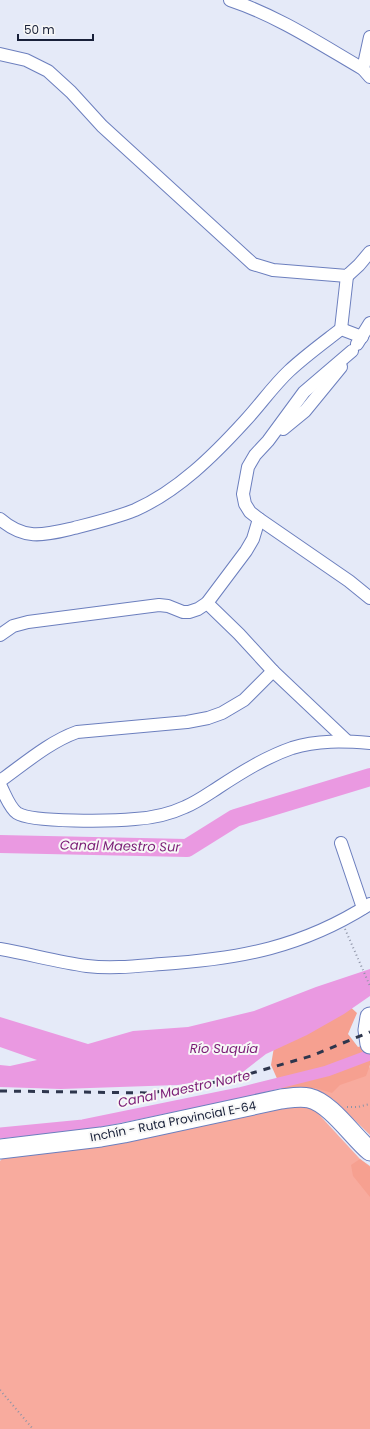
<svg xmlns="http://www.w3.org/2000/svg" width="370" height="1429" font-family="Poppins,sans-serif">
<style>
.green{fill:#f8ab9e}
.forest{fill:#f6a090}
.water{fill:#ea99e1}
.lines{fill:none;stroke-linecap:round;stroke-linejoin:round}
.canal{stroke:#ea99e1;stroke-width:11}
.river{stroke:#ea99e1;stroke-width:18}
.street-casing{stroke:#6c7fbe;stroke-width:14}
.primary-casing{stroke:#6c7fbe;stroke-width:21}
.path{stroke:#8e94a7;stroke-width:2;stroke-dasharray:1 3;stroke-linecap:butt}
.street{stroke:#fff;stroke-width:12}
.primary{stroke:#fff;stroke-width:19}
.rail{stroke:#2e364d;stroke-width:3;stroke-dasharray:7 7;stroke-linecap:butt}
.labels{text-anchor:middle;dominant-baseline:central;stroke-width:4;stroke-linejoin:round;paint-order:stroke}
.street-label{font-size:12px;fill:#182039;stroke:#f7f7f7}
.water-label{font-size:13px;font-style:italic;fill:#7a1c75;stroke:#f7f7f7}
</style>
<rect width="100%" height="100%" fill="#e5eaf8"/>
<g class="green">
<path d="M367,1060L370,1068V1135L334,1100L325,1094L310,1087Z"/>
<path d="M301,1105L313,1108L360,1159L370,1166V1429H0V1161L12,1148L105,1144Z"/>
</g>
<g class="forest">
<path d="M346,1003L357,1013L348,1034L358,1047L370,1043V1065L366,1076L340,1085L332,1093L315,1088L283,1092L271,1065L274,1047Z"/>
<path d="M360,1159L370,1167V1197L353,1176L351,1165Z"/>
</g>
<path class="water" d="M370,969V996L344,1014L307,1035L266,1054L239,1075L178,1085L61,1089L0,1087V1065L10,1066L37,1060L0,1047V1017L88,1044L133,1031L188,1027L254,1011L316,987Z"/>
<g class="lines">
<path class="canal" d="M0,1133L83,1125L239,1093L327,1071L370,1055"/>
<path class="river" d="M0,844L187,848L235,818L370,777"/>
<g class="street-casing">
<g id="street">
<path d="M230,0C278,16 320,44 363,69L370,77"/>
<path d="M0,54L26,60L48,71L71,92L102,126L253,264L273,270L347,276L359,265L370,252"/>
<path d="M363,69L370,37"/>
<path d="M341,329L347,276"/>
<path d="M357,344L370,323"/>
<path d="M352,351L304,392L268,441L255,455L248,467L243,494L245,504L250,512L259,519L349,581L370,598"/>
<path d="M283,429L305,411L341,367"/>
<path d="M0,519C25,541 44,535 74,528C94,523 115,518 135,510C178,491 214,455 245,421C260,405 273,386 289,371C305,356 323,343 341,329L362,337"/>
<path d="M207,603L239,634L273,671L347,741"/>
<path d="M0,635L13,626L28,622L159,605L168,606L183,612H189L198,609L207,603L246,551L253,539L259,519"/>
<path d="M0,781C24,764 49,742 77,732L187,722L208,718L222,713L244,700L273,671"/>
<path d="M0,785C5,794 9,807 17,813C32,823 115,821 135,819C152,818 170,814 185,807C197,802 208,794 219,787C242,772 266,757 292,748C317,740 344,741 370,743"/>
<path d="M341,843L363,908"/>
<path d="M0,949C29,954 58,962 87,966C112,969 137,966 162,964C240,959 303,947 370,904"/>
</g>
</g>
<g class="primary-casing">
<g id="primary">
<path d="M370,1017L368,1030L370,1044"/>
<path d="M0,1149L101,1137L124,1133L281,1099C290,1098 300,1096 309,1098C331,1103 353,1137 370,1151"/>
</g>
</g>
<g class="path">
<path d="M345,929L370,986"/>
<path d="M347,1107H358L370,1104"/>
<path d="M0,1390L33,1429"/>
</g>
<use href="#street" class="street"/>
<use href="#primary" class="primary"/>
<path class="rail" d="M0,1091L151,1093L228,1080L311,1056L370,1032"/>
</g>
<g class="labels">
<g class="street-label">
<text transform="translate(173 1121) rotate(-11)">Inchín - Ruta Provincial E-64</text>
</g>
<g class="water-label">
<text transform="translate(120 846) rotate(1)">Canal Maestro Sur</text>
<text x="224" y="1048">Río Suquía</text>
<text transform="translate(184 1089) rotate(-12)">Canal Maestro Norte</text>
</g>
</g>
<path d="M18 34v6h75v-6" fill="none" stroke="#182039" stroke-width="2"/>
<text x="24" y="34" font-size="12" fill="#182039" stroke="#f7f7f7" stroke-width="3" paint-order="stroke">50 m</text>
</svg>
